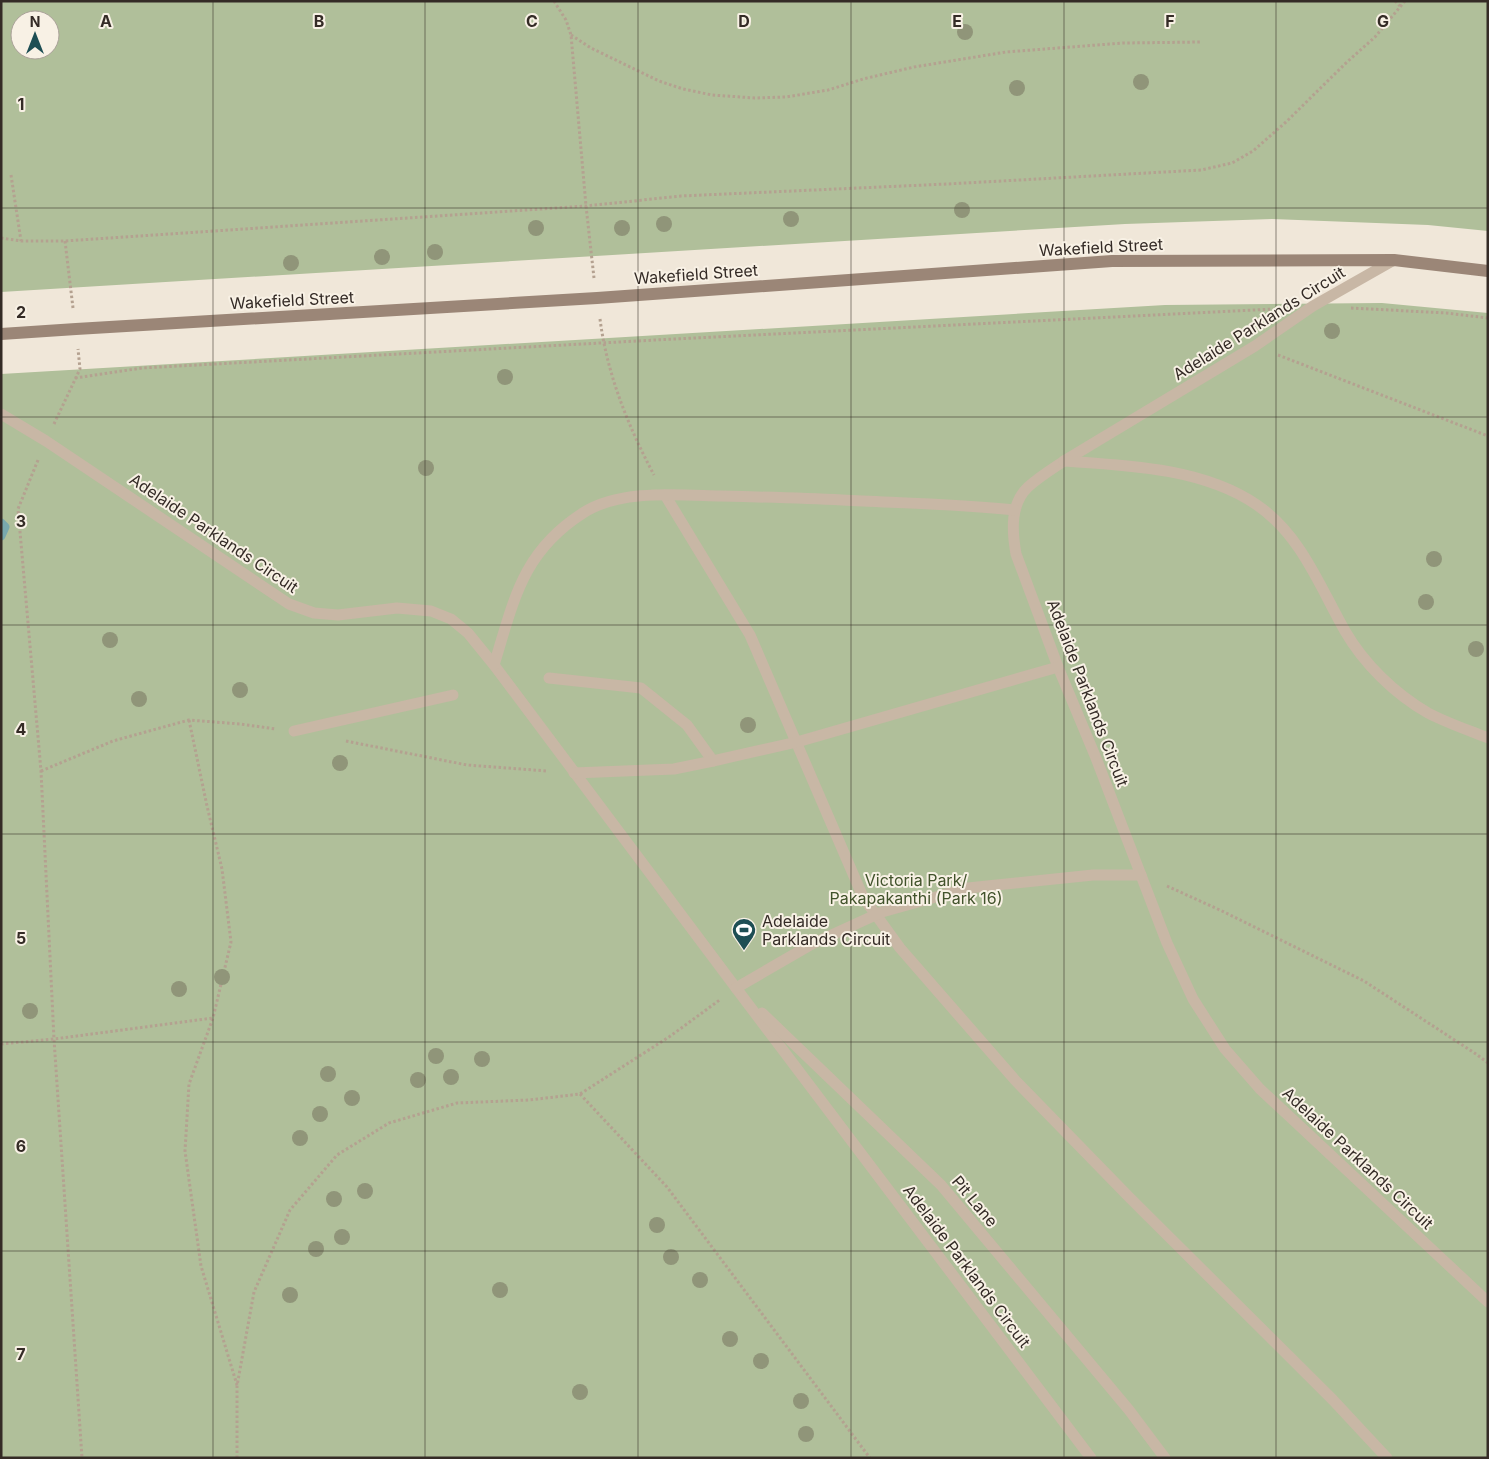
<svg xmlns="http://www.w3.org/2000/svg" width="1489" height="1459" font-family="Inter,sans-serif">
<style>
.green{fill:#b0bf9a;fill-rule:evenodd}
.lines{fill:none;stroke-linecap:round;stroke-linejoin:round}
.stream{stroke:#79a8ad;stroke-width:9}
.path{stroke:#b4a190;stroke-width:3;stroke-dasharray:2.5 2.5;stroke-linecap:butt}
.lane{stroke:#c8b7a5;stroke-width:11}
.secondary{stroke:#9b8677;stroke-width:12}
.tree{fill:#909579}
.grid{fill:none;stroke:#342b26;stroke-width:1;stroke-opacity:0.55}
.labels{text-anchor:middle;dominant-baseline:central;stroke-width:4;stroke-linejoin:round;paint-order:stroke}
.street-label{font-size:16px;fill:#342b26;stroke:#f8f1e5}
.park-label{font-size:16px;fill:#41522b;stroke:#f8f1e5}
.poi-label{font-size:16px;fill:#342b26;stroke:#f8f1e5;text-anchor:start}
.grid-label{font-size:16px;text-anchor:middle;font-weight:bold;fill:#342b26;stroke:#f8f1e5;stroke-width:4;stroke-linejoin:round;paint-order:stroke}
</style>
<rect width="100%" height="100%" fill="#f0e7d9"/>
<g class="green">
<path d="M1,1H1488V231L1428,225L1272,219L1125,224L1,292ZM20,20H50V50H20Z"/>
<path d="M1382,303L1488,313V1458H1V374L1165,305Z"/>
</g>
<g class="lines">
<path class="stream" d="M1,523L5,527L1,536"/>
<g class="path">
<path d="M554,1L566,20L571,35L586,206L594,278"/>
<path d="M1395,1L1400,6"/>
<path d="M571,35L591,48L659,81L683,89L712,95L755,98L786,97L828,90L863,79L914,67L1006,52L1123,43L1202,42"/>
<path d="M11,175L21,241"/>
<path d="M1,238L21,241H65L586,206L681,196L947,184L1201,170L1232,163L1253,151L1286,122L1347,62L1375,37L1405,1"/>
<path d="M65,241L73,308"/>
<path d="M1351,308L1446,313L1488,318"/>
<path d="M600,319C607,374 628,426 654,475"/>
<path d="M1278,355L1488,436"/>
<path d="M75,378L142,368L674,339L1273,309"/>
<path d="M54,424L80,369L78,349"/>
<path d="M38,460L18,509L41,771L54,1039L82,1458"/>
<path d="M189,720L207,806L222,869L231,942L213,1018L189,1084L185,1151L201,1266L237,1385"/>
<path d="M346,741L467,765L547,771"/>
<path d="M41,771L113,741L189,720L240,724L276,729"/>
<path d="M1167,886L1222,911L1364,981L1476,1054L1488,1063"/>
<path d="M1,1044L54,1039L213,1018"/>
<path d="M580,1094L667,1187L870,1458"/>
<path d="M237,1458V1386L254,1292L290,1210L337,1155L389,1123L457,1103L529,1100L580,1094L669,1037L721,999"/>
</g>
<g class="lane">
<path d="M1394,260L1313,306L1255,346L1064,461C1052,469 1039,477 1028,487C1010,504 1012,531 1016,554L1058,667L1096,758L1167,943L1193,999L1225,1049L1260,1089L1488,1302"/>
<path d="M1,414L46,441L289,604L314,613L338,615L397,608L431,611L451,619L468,633L494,665L736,988L1091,1458"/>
<path d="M1064,461C1126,465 1204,468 1257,505C1301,535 1320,587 1345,631C1364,664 1395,694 1428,713C1447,723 1468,730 1488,738"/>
<path d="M665,495L750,635L863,897L900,948L1015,1080L1130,1198L1333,1400L1387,1458"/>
<path d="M494,665C514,600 522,552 583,513C620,489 679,495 721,496C761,497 801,498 842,500C900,503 958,504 1015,510"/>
<path d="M549,678L641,688L687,725L713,761"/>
<path d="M294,731L453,695"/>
<path d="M574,773L674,769L713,761L797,742L1058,667"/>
<path d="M736,988L812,944L882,912L968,888L1093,875H1141"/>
<path d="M762,1013L941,1185L1129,1410L1165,1458"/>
</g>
<path class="secondary" d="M1,334L76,329L597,298L1112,261L1394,260L1488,271"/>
</g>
<g class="tree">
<circle cx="965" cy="32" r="8"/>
<circle cx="1141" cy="82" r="8"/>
<circle cx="1017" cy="88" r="8"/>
<circle cx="962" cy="210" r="8"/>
<circle cx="791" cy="219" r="8"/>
<circle cx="664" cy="224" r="8"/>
<circle cx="536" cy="228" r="8"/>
<circle cx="622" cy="228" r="8"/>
<circle cx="435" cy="252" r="8"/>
<circle cx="382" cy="257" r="8"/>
<circle cx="291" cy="263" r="8"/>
<circle cx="1332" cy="331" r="8"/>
<circle cx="505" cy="377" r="8"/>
<circle cx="426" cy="468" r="8"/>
<circle cx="1434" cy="559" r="8"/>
<circle cx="1426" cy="602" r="8"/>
<circle cx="110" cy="640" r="8"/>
<circle cx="1476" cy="649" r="8"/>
<circle cx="240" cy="690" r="8"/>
<circle cx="139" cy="699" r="8"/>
<circle cx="748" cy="725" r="8"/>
<circle cx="340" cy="763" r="8"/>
<circle cx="222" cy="977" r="8"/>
<circle cx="179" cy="989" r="8"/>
<circle cx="30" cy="1011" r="8"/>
<circle cx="436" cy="1056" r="8"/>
<circle cx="482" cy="1059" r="8"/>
<circle cx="328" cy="1074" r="8"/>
<circle cx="451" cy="1077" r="8"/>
<circle cx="418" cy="1080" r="8"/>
<circle cx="352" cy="1098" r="8"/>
<circle cx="320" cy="1114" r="8"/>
<circle cx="300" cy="1138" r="8"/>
<circle cx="365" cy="1191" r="8"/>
<circle cx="334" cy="1199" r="8"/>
<circle cx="657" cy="1225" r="8"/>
<circle cx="342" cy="1237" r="8"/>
<circle cx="316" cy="1249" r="8"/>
<circle cx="671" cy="1257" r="8"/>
<circle cx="700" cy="1280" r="8"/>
<circle cx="500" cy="1290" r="8"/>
<circle cx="290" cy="1295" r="8"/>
<circle cx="730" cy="1339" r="8"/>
<circle cx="761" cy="1361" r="8"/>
<circle cx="580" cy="1392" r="8"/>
<circle cx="801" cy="1401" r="8"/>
<circle cx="806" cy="1434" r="8"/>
</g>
<path class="grid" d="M213,1V1458M425,1V1458M638,1V1458M851,1V1458M1064,1V1458M1276,1V1458M1,208H1488M1,417H1488M1,625H1488M1,834H1488M1,1042H1488M1,1251H1488"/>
<defs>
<g id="stadium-pin" transform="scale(1.25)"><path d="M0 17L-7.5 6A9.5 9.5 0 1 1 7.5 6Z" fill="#1d4e54" stroke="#f8f1e5"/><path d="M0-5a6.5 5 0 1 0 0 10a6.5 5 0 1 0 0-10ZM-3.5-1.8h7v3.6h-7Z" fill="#fff"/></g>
</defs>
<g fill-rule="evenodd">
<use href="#stadium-pin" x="744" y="930"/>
</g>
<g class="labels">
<g class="street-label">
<text transform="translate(1101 247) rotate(-3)">Wakefield Street</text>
<text transform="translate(696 274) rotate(-4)">Wakefield Street</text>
<text transform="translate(292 300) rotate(-3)">Wakefield Street</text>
<text transform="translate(1259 323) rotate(-32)">Adelaide Parklands Circuit</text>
<text transform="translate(214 533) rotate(34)">Adelaide Parklands Circuit</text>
<text transform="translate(1088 693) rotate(69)">Adelaide Parklands Circuit</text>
<text transform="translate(1358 1158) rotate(43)">Adelaide Parklands Circuit</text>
<text transform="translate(975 1201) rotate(50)">Pit Lane</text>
<text transform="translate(967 1266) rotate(53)">Adelaide Parklands Circuit</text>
</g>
<g class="park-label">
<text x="916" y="880">Victoria Park/<tspan x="916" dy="18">Pakapakanthi (Park 16)</tspan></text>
</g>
<g class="poi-label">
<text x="762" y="921">Adelaide<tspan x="762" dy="18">Parklands Circuit</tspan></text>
</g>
</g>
<g class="grid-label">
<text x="106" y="27">A</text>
<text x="319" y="27">B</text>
<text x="532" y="27">C</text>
<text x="744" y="27">D</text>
<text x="957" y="27">E</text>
<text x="1170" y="27">F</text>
<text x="1383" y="27">G</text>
<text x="21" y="110">1</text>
<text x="21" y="318">2</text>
<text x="21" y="527">3</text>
<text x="21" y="735">4</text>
<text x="21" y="944">5</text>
<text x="21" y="1152">6</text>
<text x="21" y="1360">7</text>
</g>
<rect width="1489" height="1459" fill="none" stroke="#342b26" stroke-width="5"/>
<g transform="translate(35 35)"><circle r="24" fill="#f8f1e5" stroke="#aaa299"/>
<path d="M0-4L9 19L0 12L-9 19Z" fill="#1d4e54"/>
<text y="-8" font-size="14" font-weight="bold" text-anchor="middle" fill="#342b26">N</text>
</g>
</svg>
